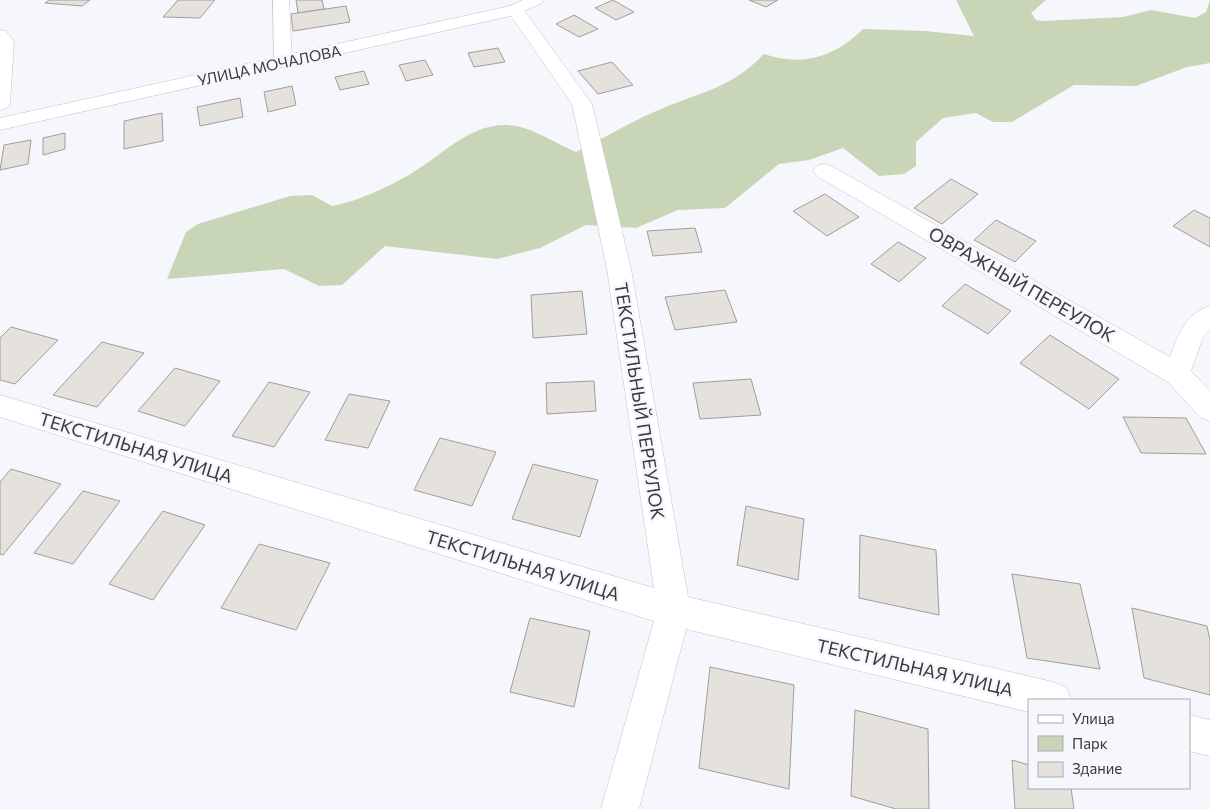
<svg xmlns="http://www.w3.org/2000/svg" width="1210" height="809" font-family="Commissioner,sans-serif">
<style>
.green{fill:#c9d5b7}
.building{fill:#e5e1dd;stroke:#a19d9a}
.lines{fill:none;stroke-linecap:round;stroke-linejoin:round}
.minor-casing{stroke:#c2c4c9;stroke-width:1}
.tertiary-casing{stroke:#c2c4c9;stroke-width:1}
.minor{fill:#fff;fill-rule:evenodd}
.tertiary{fill:#fff;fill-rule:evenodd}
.labels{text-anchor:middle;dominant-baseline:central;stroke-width:5;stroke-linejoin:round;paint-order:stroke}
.far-street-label{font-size:15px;fill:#393a3c;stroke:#f5f7fc}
.street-label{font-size:18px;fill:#393a3c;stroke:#f5f7fc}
</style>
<rect width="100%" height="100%" fill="#f5f7fc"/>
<path class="green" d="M956,0H1046L1031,13L1036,20L1043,21L1123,17L1151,10L1195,18L1206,12L1210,0V63L1187,67L1136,86L1074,85L1012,122H993L976,113L943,118L916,142V166L904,174L879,176L843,148L809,160L779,164L725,208L678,210L636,228L586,225L540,248L497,259L385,246L342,285L319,286L284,269L167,279L186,232L198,224L290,196L312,195L332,206C359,201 385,188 409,175C444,155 472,119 516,126C534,129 559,145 576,152C604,138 632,121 661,109C703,91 730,89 764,54C802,67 835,57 863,29L925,31L974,36Z"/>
<g class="building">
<path d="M49,0H90L82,6L45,3Z"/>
<path d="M178,0H215L200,18L163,17Z"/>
<path d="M296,0H322L324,9L298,13Z"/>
<path d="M613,0L634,12L616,20L595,8Z"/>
<path d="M749,0H778L766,7Z"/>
<path d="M346,6L350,22L293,31L291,14Z"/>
<path d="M574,15L598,29L579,37L556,24Z"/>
<path d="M498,48L505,62L474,67L468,53Z"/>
<path d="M425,60L433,75L406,81L399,65Z"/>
<path d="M612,62L633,85L598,94L578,71Z"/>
<path d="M364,71L369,84L340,90L335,77Z"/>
<path d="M292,86L296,105L268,112L264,92Z"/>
<path d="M240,98L243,117L200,126L197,107Z"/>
<path d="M162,113L163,141L124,149V121Z"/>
<path d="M65,133V149L43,155V138Z"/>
<path d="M31,140L28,164L0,170L4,145Z"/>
<path d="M951,179L978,194L942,224L914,208Z"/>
<path d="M825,194L859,217L827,236L793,211Z"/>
<path d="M1194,210L1210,218V247L1173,226Z"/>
<path d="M996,220L1036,241L1015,262L974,240Z"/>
<path d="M695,228L702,252L653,256L647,231Z"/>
<path d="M898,242L926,258L899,282L871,264Z"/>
<path d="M965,284L1011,311L988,334L942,306Z"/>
<path d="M725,290L737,322L675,330L665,297Z"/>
<path d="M582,291L587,334L533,338L531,295Z"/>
<path d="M11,327L58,340L15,384L0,380V338Z"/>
<path d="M1050,335L1119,379L1089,409L1020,363Z"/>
<path d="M102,342L144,353L97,407L53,395Z"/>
<path d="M175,368L220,381L185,426L138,411Z"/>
<path d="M751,379L761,415L700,419L693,383Z"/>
<path d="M594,381L596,411L547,414L546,383Z"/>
<path d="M269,382L310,392L274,447L232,436Z"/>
<path d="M349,394L390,401L368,448L325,440Z"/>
<path d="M1123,417L1186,418L1206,454L1141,453Z"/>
<path d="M440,438L496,452L472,506L414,490Z"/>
<path d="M533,464L598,480L580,537L512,519Z"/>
<path d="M11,469L61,484L3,555L0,554V482Z"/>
<path d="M83,491L120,501L73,564L34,553Z"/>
<path d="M746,506L804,519L798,580L737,565Z"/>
<path d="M163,511L205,525L153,600L109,584Z"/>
<path d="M860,535L936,550L939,615L859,598Z"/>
<path d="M259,544L330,563L296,630L221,608Z"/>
<path d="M1012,574L1080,584L1100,669L1027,658Z"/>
<path d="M1132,608L1207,626L1210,640V695L1144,678Z"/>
<path d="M530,618L590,631L574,707L510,692Z"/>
<path d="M710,667L794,685L789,789L699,768Z"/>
<path d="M855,710L928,729L929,809H896L851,796Z"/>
<path d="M1012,760L1029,765V788H1071L1074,809H1015Z"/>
</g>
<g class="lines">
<g class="minor-casing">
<g id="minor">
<path d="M273,0H289L292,62L289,66H277L274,62Z"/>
<path d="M515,5L521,6L592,104L631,269L688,597L1053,682L1066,687L1071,700H1029V712L686,629L639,809H601L654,621L0,417V395L654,588L607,269L572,104L507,10L509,6Z"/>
<path d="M0,30L6,31L14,42L10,104L7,108L0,110Z"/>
<path d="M824,164L831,166L1170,357C1178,335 1186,313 1210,306V330L1203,337L1191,371L1210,391V421L1200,417L1168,382L817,176L813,171L817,166Z"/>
<path d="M1189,715L1210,720V756L1189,751Z"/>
</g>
</g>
<g class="tertiary-casing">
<path id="tertiary" d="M523,0H544L542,3L515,15L0,130V118L510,6Z"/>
</g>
<use href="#minor" class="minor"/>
<use href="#tertiary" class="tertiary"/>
</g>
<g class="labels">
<g class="far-street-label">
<text transform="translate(269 65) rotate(-12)">УЛИЦА МОЧАЛОВА</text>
</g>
<g class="street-label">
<text transform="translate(1022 284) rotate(30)">ОВРАЖНЫЙ ПЕРЕУЛОК</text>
<text transform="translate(640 401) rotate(81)">ТЕКСТИЛЬНЫЙ ПЕРЕУЛОК</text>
<text transform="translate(136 447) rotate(17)">ТЕКСТИЛЬНАЯ УЛИЦА</text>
<text transform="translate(523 565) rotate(17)">ТЕКСТИЛЬНАЯ УЛИЦА</text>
<text transform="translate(915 667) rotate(13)">ТЕКСТИЛЬНАЯ УЛИЦА</text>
</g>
</g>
<rect x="1028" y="699" width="162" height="90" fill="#f5f7fc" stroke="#aaabaf"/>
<rect x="1038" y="715" width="25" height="8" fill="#ffffff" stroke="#aaabaf"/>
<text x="1072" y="724" font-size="15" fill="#393a3c">Улица</text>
<rect x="1038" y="736" width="25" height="15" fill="#c9d5b7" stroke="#aaabaf"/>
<text x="1072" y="749" font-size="15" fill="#393a3c">Парк</text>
<rect x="1038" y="762" width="25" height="15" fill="#e5e1dd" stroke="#aaabaf"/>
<text x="1072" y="774" font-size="15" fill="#393a3c">Здание</text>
</svg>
